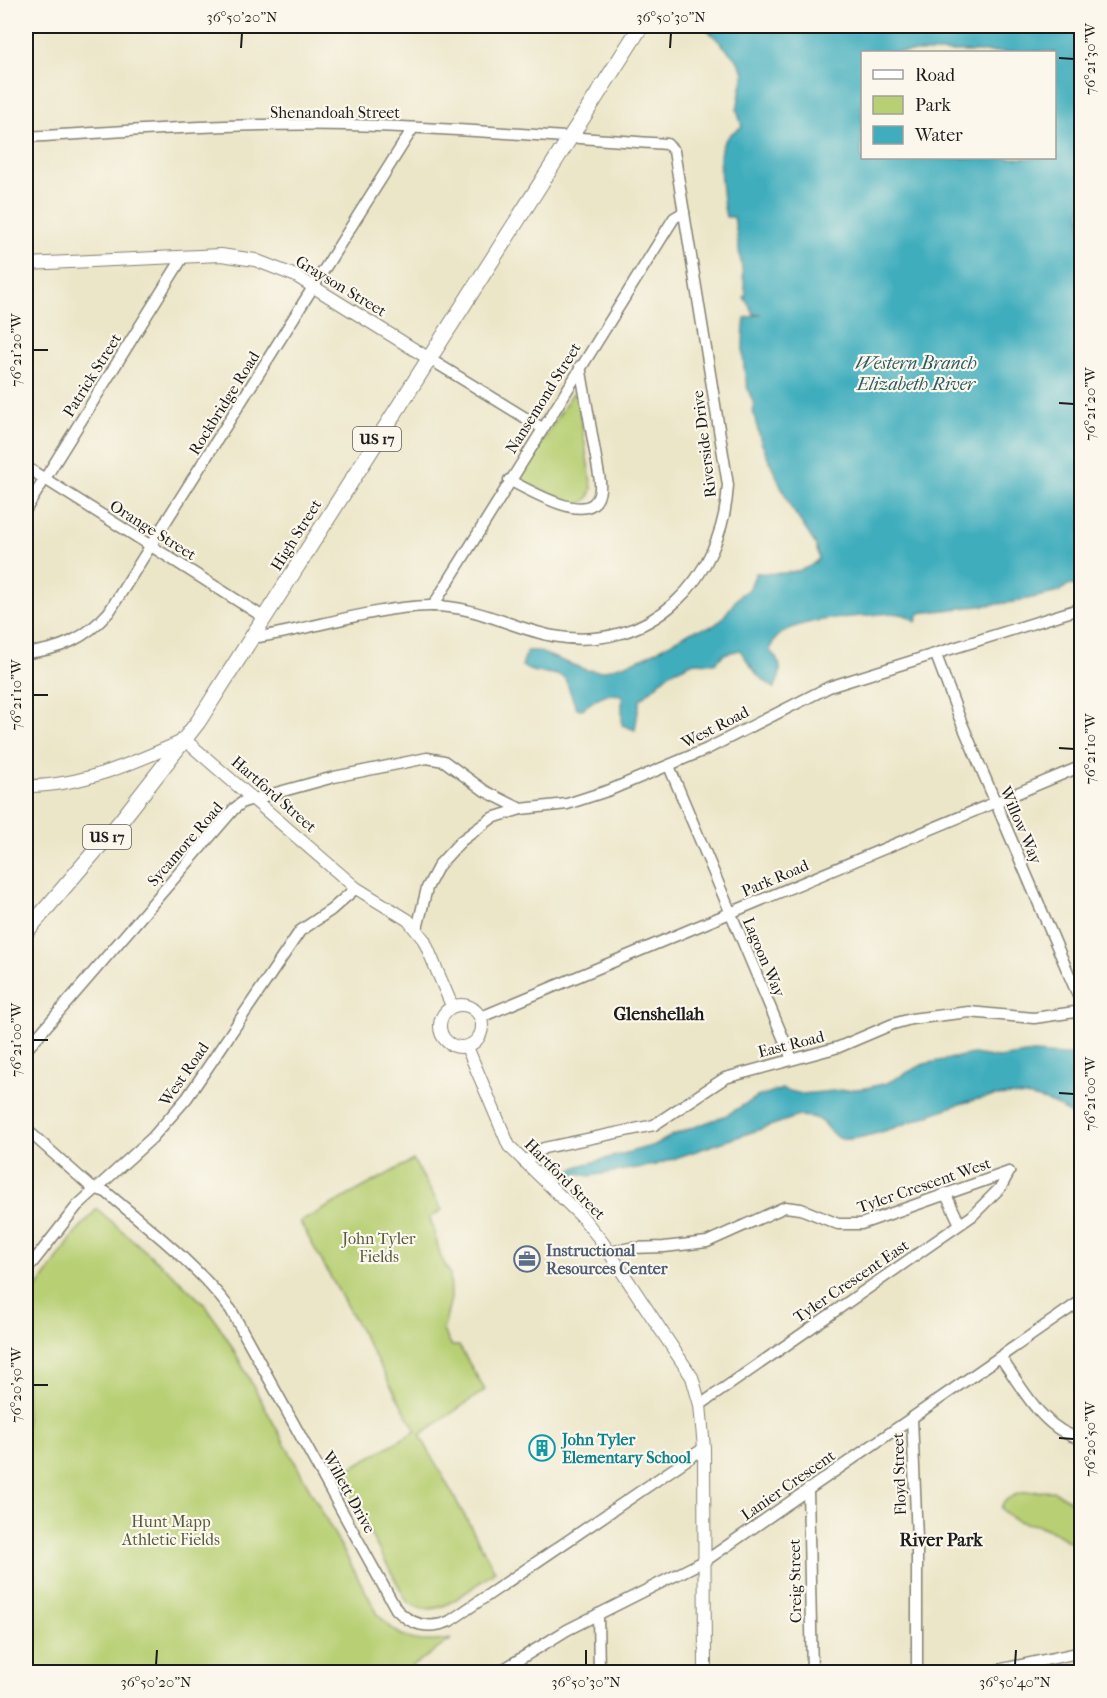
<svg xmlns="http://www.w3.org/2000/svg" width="1107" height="1698" font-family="'IM FELL French Canon',serif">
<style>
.green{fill:#b8cf73;stroke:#6a7648;stroke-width:1.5}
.water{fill:#3fadbd;stroke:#2e646c;stroke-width:1.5;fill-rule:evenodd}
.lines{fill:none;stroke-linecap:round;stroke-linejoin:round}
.minor-casing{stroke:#848172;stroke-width:13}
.tertiary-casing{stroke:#848172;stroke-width:14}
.primary-casing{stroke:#848172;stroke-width:17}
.minor{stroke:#fff;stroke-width:10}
.tertiary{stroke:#fff;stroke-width:12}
.primary{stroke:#fff;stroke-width:15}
.ticks{fill:none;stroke:#1c1c1c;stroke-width:2}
.labels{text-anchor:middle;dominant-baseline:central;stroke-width:4.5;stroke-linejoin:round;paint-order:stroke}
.shield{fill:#fbf7ec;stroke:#5f5e5a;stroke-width:1.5}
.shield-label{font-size:15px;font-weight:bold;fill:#1c1c1c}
.street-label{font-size:16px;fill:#1c1c1c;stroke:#fbf7ec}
.park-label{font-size:16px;fill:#535b3a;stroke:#fbf7ec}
.service-label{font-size:16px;font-weight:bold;fill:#4e5e75;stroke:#fbf7ec;text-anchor:start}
.culture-label{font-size:16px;font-weight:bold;fill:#0d838f;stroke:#fbf7ec;text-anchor:start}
.water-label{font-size:18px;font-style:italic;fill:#2c5d64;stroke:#fbf7ec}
.neighbourhood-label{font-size:18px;font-weight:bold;fill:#1c1c1c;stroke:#fbf7ec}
.neatline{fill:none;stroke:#1c1c1c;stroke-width:2}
.ticks-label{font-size:15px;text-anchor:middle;fill:#1c1c1c}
</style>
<rect width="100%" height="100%" fill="#fbf7ec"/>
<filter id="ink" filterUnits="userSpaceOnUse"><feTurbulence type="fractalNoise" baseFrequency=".0167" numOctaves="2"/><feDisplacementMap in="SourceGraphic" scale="12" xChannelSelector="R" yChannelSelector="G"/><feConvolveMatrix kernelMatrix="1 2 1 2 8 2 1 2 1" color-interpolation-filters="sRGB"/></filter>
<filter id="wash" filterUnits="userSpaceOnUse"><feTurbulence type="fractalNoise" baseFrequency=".008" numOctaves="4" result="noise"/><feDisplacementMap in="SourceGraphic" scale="24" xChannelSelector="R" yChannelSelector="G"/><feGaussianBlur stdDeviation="1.35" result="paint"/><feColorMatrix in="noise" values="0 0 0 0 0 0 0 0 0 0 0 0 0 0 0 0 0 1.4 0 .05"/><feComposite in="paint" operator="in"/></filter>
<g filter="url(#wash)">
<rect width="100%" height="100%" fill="#ece6c9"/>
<g class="green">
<path d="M572,394L577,395L592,489C589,500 585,503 574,504L518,480Z"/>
<path d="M413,1160L442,1210L430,1218L441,1257L450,1274L451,1298L443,1331L452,1346H459L485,1390L420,1435L495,1571C468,1589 436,1625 407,1601L338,1475L416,1431L300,1222Z"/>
<path d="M97,1209L180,1281L206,1306L227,1338L378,1614C400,1641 418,1645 452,1639L404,1672H26V1585L35,1575L26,1568V1304L77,1231Z"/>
<path d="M1054,1491L1081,1507V1544C1064,1543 1062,1535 1047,1529C1028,1520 1017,1528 1001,1508C1008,1489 1037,1492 1054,1491Z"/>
</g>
<g class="water">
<path d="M704,26H1081V579L1079,586L1068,585L1059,592L1014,602L919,613L916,622C914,621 912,618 909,617C896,610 875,615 862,616C839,618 774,620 770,651C783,663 783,673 774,688L758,676L740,650L724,654L715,663L694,662L670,673L640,700L635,730L622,725V695C600,692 598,699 582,709L576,708L565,678C552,670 534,676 522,666L527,651H537L586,670L602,671L623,665L645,657L692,631L713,626L721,620L740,595L749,589L756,573C774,574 807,575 819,558L816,545L790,506L761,442L753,411C756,403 750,397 748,389C742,367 742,339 745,318L761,314H754L744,297L746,295L734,217H726C723,205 717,157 722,146C726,137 733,131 742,127L737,110L744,72L737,60ZM862,52H1054V158H862Z"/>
<path d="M1032,1053L1081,1056V1127C1076,1122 1072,1114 1066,1111C996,1066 920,1130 850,1139C831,1142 830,1125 817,1119C812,1116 805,1117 799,1116L655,1165L589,1176L579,1173L563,1181L559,1177L579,1166L655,1145L673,1135L727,1115L757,1097L782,1089L802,1094L866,1088L887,1083L924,1064L973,1054L999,1058Z"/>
</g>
</g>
<g filter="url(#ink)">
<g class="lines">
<g class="minor-casing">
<g id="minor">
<path d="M26,137C133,131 241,122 349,125C455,128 561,137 667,144L674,151L728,485C723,578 651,654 553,636C511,628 475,605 430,606C371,607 311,630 252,638"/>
<path d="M26,210V266"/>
<path d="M428,358L542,428"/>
<path d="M26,467L265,618"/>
<path d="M509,480C531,491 604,536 600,481L580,366"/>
<path d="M26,509L183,257"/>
<path d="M433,606L674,218L684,212"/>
<path d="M26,653C60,650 86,638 109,612L413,128"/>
<path d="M936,655L960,719L1082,1005"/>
<path d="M669,766L792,1059"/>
<path d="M417,929L427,888L439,865L461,841L492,818L521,809L567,804L610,790L707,749L829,687L1082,608"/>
<path d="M481,1017L1082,766"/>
<path d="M26,1050L234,809L243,802L334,777L427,758L444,761L485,791L521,809"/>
<path d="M26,1129L91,1187L106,1192C150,1229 196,1264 231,1310L396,1609C411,1625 429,1630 450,1621L704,1448"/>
<path d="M524,1162L544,1148L654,1125L725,1078L839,1047L893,1024L911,1019L969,1012L1034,1018L1082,1011"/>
<path d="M945,1193L960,1224"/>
<path d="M610,1252L630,1248L664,1247L707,1242L785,1207L801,1209L838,1224H861L1009,1172"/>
<path d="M26,1271L77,1206L152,1138L187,1098L300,931L331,910L356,888"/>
<path d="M1001,1358C1022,1387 1043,1431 1082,1439"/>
<path d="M700,1405L972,1216L1001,1187L1009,1172"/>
<path d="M912,1418L917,1539V1672"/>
<path d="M808,1489L812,1672"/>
<path d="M598,1614L599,1672"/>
<path d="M499,1672L567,1630L708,1559L1082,1300"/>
<path d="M988,1672L1082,1652"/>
</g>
</g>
<g class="tertiary-casing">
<g id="tertiary">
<path d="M26,264L221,255L255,260L296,276L428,358"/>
<path d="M26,786C80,787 136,762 185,740L356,888L408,920L424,940L452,1006"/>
<circle cx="461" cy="1026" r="21"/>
<path d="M467,1047L509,1146L583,1218L603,1243L692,1377L700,1405L704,1448L705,1672"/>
</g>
</g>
<g class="primary-casing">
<path id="primary" d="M26,932L120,822L198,722L641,26"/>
</g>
<use href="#minor" class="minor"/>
<use href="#tertiary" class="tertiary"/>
<use href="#primary" class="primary"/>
</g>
</g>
<path class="ticks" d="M241,48L242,33M670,48L671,33M1059,58L1074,59M33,350H48M1059,403L1074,404M33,695H48M1059,748L1074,749M33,1040H48M1059,1093L1074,1094M33,1385H48M1059,1438L1074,1439M156,1665L157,1650M586,1665V1650M1015,1665L1016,1650"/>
<defs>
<g id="office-ring" transform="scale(1.35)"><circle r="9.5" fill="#fbf7ec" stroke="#5c6f8a" stroke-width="1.5"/><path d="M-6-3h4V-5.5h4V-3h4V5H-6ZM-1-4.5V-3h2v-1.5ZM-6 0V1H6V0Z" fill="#5c6f8a"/></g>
<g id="building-ring" transform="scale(1.35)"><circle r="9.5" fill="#fbf7ec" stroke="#0f9aa8" stroke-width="1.5"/><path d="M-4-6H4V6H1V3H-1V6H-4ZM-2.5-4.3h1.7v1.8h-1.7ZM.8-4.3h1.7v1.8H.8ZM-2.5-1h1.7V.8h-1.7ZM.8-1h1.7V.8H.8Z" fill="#0f9aa8"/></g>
</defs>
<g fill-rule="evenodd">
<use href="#office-ring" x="527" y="1259"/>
<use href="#building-ring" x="542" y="1448"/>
</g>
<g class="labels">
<g class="shield">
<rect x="353" y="427" width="48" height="24" rx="4.5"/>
<rect x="83" y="825" width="48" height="24" rx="4.5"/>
</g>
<g class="shield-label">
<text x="377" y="439">US 17</text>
<text x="107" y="837">US 17</text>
</g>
<g class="street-label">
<text x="335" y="112">Shenandoah Street</text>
<text transform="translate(341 286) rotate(31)">Grayson Street</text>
<text transform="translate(92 375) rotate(-58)">Patrick Street</text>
<text transform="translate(543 398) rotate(-58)">Nansemond Street</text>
<text transform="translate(224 403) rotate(-58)">Rockbridge Road</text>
<text transform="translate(704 444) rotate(-97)">Riverside Drive</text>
<text transform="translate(153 530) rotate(32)">Orange Street</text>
<text transform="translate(296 535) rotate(-58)">High Street</text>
<text transform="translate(715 727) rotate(-27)">West Road</text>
<text transform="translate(274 794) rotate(41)">Hartford Street</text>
<text transform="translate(1021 825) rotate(67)">Willow Way</text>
<text transform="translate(185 844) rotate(-49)">Sycamore Road</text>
<text transform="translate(775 878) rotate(-23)">Park Road</text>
<text transform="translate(764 957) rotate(67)">Lagoon Way</text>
<text transform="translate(791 1044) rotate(-14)">East Road</text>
<text transform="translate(184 1074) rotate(-55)">West Road</text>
<text transform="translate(565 1179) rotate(45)">Hartford Street</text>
<text transform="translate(924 1185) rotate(-19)">Tyler Crescent West</text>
<text transform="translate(851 1281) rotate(-34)">Tyler Crescent East</text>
<text transform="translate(899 1474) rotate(-92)">Floyd Street</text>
<text transform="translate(788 1485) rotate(-35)">Lanier Crescent</text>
<text transform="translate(349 1492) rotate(61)">Willett Drive</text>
<text transform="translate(795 1581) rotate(-91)">Creig Street</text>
</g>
<g class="park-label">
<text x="379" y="1238">John Tyler<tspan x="379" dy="18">Fields</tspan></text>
<text x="171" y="1521">Hunt Mapp<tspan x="171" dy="18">Athletic Fields</tspan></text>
</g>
<g class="service-label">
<text x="546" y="1250">Instructional<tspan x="546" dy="18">Resources Center</tspan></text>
</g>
<g class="culture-label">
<text x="562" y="1439">John Tyler<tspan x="562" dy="18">Elementary School</tspan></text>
</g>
<g class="water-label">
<text x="916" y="363">Western Branch<tspan x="916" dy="21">Elizabeth River</tspan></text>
</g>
<g class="neighbourhood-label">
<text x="659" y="1014">Glenshellah</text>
<text x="941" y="1540">River Park</text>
</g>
</g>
<rect width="1107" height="1698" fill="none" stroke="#fbf7ec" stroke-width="66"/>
<rect x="861" y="51" width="195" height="108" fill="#fbf7ec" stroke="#a29f99" stroke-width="1.5"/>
<rect x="873" y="70" width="30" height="9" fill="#ffffff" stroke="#a29f99" stroke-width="1.5"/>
<text x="915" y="81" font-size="18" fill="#1c1c1c">Road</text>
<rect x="873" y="96" width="30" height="18" fill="#b8cf73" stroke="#a29f99" stroke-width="1.5"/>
<text x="915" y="111" font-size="18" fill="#1c1c1c">Park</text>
<rect x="873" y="126" width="30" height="18" fill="#3fadbd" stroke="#a29f99" stroke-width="1.5"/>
<text x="915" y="141" font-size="18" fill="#1c1c1c">Water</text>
<rect x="33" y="33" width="1041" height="1632" class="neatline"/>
<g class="ticks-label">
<text x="242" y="22">36°50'20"N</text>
<text x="671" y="22">36°50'30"N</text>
<text transform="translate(1090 59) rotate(-90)" y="5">76°21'30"W</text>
<text transform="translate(16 350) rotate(-90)" y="5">76°21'20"W</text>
<text transform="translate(1090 404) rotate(-90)" y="5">76°21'20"W</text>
<text transform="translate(16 695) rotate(-90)" y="5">76°21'10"W</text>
<text transform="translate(1090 749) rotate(-90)" y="5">76°21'10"W</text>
<text transform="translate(16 1040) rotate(-90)" y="5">76°21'00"W</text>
<text transform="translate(1090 1094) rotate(-90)" y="5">76°21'00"W</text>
<text transform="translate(16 1385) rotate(-90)" y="5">76°20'50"W</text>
<text transform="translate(1090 1439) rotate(-90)" y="5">76°20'50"W</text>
<text x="156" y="1687">36°50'20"N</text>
<text x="586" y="1687">36°50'30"N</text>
<text x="1015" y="1687">36°50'40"N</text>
</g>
</svg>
